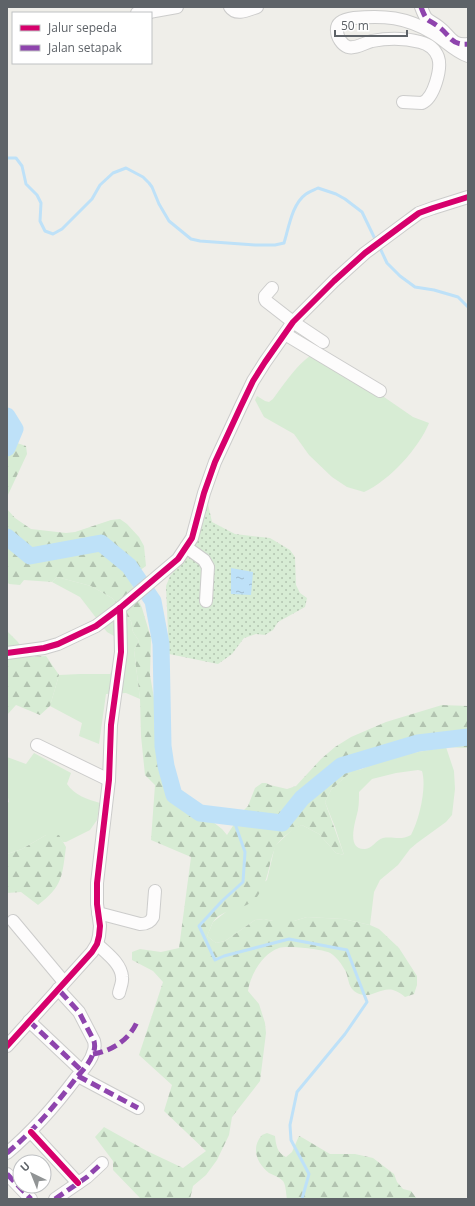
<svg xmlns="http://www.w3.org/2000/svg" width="475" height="1206" font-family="'Open Sans',sans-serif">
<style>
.green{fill:#d7ecd4;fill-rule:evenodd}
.forest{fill:url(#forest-firs)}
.park{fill:url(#park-dots)}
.water{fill:url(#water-ripples)}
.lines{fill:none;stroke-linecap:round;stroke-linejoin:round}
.stream{stroke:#bee1f8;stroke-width:3}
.river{stroke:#bee1f8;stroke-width:17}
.minor-casing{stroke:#cccccb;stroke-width:14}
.minor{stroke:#fdfcfc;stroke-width:12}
.quiet{stroke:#8e44ad;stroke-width:5;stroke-dasharray:10 5;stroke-linecap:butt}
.cycleway-casing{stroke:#fff;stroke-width:8}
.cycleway{stroke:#d6006c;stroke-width:6}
</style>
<defs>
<pattern id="forest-firs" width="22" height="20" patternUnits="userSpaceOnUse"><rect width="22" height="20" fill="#d7ecd4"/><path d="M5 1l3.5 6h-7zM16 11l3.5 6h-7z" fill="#b2c3b0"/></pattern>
<pattern id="park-dots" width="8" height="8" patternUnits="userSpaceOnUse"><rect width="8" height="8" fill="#d7ecd4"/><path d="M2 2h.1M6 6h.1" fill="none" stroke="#b2c3b0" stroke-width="1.8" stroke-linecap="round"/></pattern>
<pattern id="water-ripples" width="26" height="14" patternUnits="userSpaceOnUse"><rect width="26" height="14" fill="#bee1f8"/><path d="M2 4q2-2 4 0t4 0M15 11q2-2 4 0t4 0" fill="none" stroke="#9ebacd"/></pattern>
</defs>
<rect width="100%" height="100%" fill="#efeee9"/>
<g class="green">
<path d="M311,355L384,397L413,417L429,423C419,448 389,481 364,492L347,487L332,477L309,455L294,434L264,417L255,400L257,396L265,401L269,402L273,399C284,384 295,367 311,355Z"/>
<path d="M57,577L91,586L112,598L131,621L133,632L139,641L134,650L140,699L126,693L106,694L99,744L79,736L82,723L50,706L59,675L80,674H110L114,666L116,641L114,636L107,632L80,597L52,582Z"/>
<path d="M446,747L454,771L455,789L452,815L446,822L417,843L410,849L398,865L380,880L374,892L370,925L343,919L307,917L294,921H273L264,919L255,920L225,941L216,943L207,936L213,922L267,880L275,846L294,828L302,825L319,834L336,853L344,855L335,827L325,802L331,790L347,775L354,771L362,769L385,758ZM418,770L422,771C427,788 419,820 411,835C400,841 393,836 383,838C376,840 372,849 365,849C345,850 356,820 358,810C359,804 359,798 359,792L372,779L396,773Z"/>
<path d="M34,753L71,773L67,784C74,795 87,799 100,803L97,820L90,830L66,842H63L58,835H46L22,849L7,854V803L9,802L7,793V757L26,764Z"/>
</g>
<g class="forest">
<path d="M17,443L26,446L27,454L7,497V444Z"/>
<path d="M7,509L15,518L31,529L66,533L75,532L111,520L120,519L127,524L139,537L144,546L146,566L129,578L142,608L151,638L150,675L155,704L154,724L169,793L188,812L205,817L213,822L222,829L227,835L242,812L248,806L255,788L262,783H266L270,785L287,789L296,786L321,759L335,747L351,737L386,722L442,705L468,706V748L446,747L385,758L347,775L331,790L325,802L344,855L336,853L319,834L302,825C294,828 278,840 275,848C268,865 269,881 257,897C247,911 223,907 213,922C211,926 209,932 207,936L216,943L225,941L255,920L264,919L273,921H294L307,917L343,919L370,925L379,929L399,948L417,976V985L414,994L405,997C384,978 375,1002 357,993C348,988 349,980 346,972C343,966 335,954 328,952C320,949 286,945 279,948C263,953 250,975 248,991L259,1004L265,1023L266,1033L260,1081L232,1117L229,1135L217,1160L206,1175L193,1186L190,1199H141L113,1170V1161L95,1137L104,1127L147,1151L183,1168L206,1151L164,1111L172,1085L139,1055L163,982L153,971L132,960V952L140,949L161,952L179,948L191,857L151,840L155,785L145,775L141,736L140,699L134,650L139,641L133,632L131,621L112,598L91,586L57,577L52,582L24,580L20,585L9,584L7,582Z"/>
<path d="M7,631L17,641L30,657L46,656L59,675L50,706L40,715L16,705L7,715Z"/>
<path d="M46,835H59L66,847C62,876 63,886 38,905L21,892L7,893V854L22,849Z"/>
<path d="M267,1133L275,1136C276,1145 277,1153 286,1157L292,1152L299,1136L303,1138L330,1154H355L373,1158L394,1174L397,1182L403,1189L411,1191L417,1199H287C286,1194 286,1185 283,1181C279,1177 273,1175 269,1173C256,1163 251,1147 262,1135Z"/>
</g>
<path class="park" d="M208,504L212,522L235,534L270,538L290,550L295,557L296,585L300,593L307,598L305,607L278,622L273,630L265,635L256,634L244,638L232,654L218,664L169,654L166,586L170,576L181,563L202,506Z"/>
<path class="water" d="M231,568L253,572L251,595L231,594Z"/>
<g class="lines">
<g class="stream">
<path d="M7,158H16L22,166L26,184L37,195L41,203L40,221L45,231L53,234L62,229L92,199L100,185L113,173L126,168L143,177L149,183L152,187L159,204L169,221L191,239L200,241L255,245H275L284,243C289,227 292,204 306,194C310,191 314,190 318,188L336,194L345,199L362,212L376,241"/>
<path d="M379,246L387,263L400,276L415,287L434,290L458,297L468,307"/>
<path d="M233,818L245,852L243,882L222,901L199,926L215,960L224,956L289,939L347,950L367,1002L345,1034L297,1092L290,1125L291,1140L309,1174L302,1199"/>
</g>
<g class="river">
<path d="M7,416L15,429L7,448"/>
<path d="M7,537L30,556L101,543L129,566L153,601L161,644L163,746L166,766L174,795L200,813L282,823L302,798L341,766L418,743L468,737"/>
</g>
<g class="minor-casing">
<g id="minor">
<path d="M230,7C236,16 248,10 257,7"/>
<path d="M421,7C427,23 427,18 439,27C450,35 451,46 468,44"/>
<path d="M137,13L149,12"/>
<path d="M149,13V12L177,7"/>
<path d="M403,102L422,103C434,98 442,68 438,57C435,49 428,44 420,42C405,38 387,38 372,41C364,43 356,49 348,47C342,45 337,37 337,31C336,21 346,19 354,18C384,15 406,17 433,33C445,40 454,51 468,56"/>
<path d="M272,288L265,296V299L266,301L293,322L323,342"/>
<path d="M285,334L380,391"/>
<path d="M186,547L204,560L208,567L206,601"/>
<path d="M7,653L44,648L58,644L96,626L120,608L178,559L192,538L204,493L215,462L241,406L253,381L265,362L293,322L334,281L365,253L404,224L419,213L433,208L468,197"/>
<path d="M37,745L109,780"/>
<path d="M98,913L140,924C146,924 150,923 153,917L155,891"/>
<path d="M13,921L64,982"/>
<path d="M97,944C106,953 121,963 122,977C123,982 120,988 119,993"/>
<path d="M29,1021L82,1071"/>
<path d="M7,1046L92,952L97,944L99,936L100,926L97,904V883L109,780L111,725L121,652L120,608"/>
<path d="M78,1076L138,1108"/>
<path d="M31,1132L78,1183"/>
<path d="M7,1153C33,1131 55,1106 76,1078C82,1071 91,1062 93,1053C95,1049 95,1045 94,1041L79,1012L58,989"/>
<path d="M7,1174L31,1199"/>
<path d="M55,1199L87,1177L102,1163"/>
</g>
</g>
<use href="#minor" class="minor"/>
<g class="quiet">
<path d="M421,7C427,23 427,18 439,27C450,35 451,46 468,44"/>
<path d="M29,1021L82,1071"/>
<path d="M93,1054C112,1051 129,1040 137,1022"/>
<path d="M78,1076L138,1108"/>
<path d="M7,1153C33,1131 55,1106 76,1078C82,1071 91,1062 93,1053C95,1049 95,1045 94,1041L79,1012L58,989"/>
<path d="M7,1174L31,1199"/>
<path d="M55,1199L87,1177L102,1163"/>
</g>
<g class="cycleway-casing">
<g id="cycleway">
<path d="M7,653L44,648L58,644L96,626L120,608L178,559L192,538L204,493L215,462L241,406L253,381L265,362L293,322L334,281L365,253L404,224L419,213L433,208L468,197"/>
<path d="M7,1046L92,952L97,944L99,936L100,926L97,904V883L109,780L111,725L121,652L120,608"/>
<path d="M31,1132L78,1183"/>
</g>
</g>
<use href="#cycleway" class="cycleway"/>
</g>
<rect width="475" height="1206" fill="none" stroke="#5e6368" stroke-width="16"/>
<rect x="12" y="12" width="140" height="52" fill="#ffffff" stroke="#bfc1c3"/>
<rect x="20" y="25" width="20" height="6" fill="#d6006c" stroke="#bfc1c3"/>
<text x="48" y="32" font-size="12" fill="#5e6368">Jalur sepeda</text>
<rect x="20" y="45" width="20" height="6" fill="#8e44ad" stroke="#bfc1c3"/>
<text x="48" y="52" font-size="12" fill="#5e6368">Jalan setapak</text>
<g transform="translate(32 1174) rotate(317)"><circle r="19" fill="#ffffff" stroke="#bfc1c3"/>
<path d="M0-3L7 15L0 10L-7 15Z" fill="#919495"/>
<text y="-6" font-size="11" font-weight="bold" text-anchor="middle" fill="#5e6368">U</text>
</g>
<path d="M335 30v6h72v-6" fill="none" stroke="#5e6368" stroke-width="2"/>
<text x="341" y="30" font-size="12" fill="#5e6368" stroke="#ffffff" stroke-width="3" paint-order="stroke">50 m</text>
</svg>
